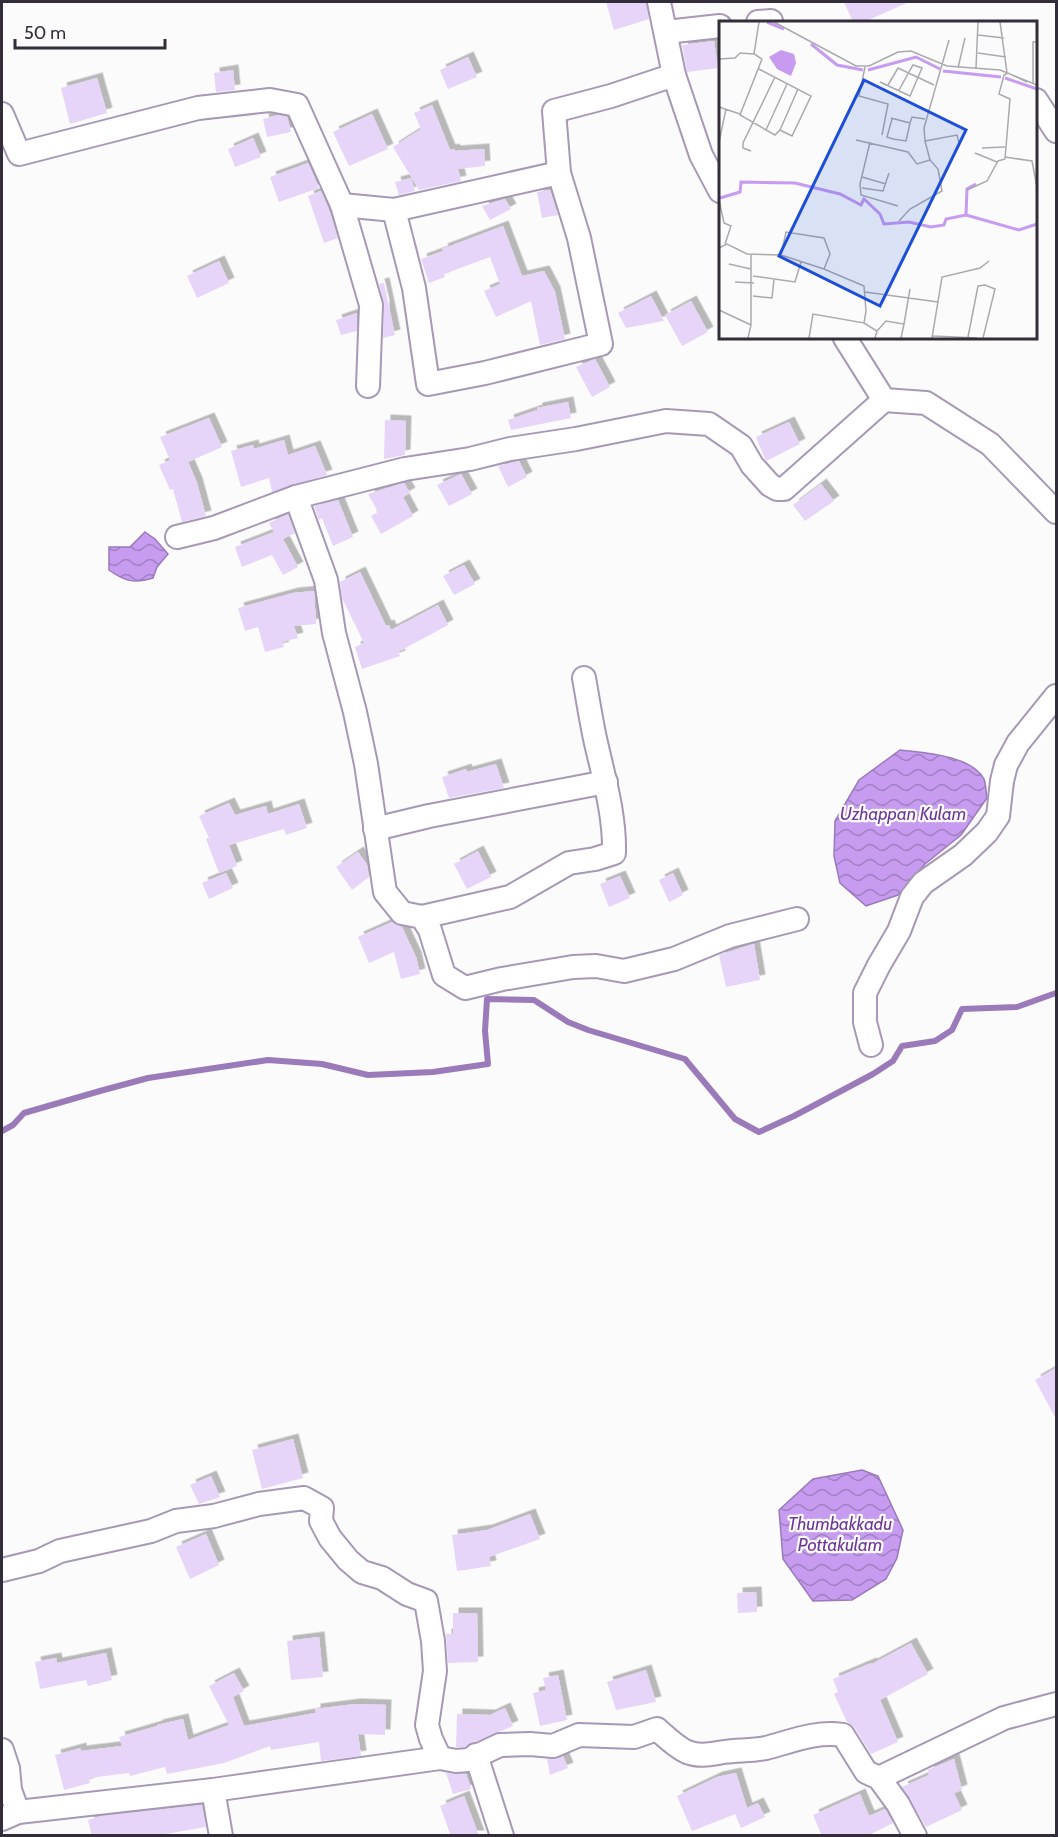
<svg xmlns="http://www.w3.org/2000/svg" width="1058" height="1837" font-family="Cabin,sans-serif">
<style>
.water{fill:url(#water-waves);stroke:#9a7ab9;stroke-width:1.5}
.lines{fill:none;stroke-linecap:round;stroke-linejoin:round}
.stream{stroke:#9a7ab9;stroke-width:6}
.building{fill:#e6d5f8;filter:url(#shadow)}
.street-casing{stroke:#a798b6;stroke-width:26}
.street{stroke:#fff;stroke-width:22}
.labels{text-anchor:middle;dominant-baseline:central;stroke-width:4.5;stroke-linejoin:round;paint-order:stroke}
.water-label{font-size:18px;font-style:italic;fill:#6d3698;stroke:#fbfbfb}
.inset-river{fill:none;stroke:#c69bf0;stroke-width:3}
.inset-road{fill:none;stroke:#aba9ad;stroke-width:1.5}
.view{fill:#1d4ed8;fill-opacity:0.15;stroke:#1d4ed8;stroke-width:3}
.inset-edge{fill:none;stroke:#332d39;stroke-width:3}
</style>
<defs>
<pattern id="water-waves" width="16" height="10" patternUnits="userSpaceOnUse" patternTransform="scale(1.5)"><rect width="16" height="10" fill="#c69bf0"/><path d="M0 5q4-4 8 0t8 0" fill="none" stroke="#a17fc3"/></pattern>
<filter id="shadow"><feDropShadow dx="5.5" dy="-5.5" stdDeviation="0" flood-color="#0004"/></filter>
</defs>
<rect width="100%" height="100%" fill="#fbfbfb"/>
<g class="water">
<path d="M145,532L155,539L168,554L157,567L153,578C134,584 124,581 109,570V547H130Z"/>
<path d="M900,750C924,753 971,755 984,779C986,784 986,793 987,798L961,835L925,864L898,895L866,906L840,883L834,856L835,821L859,780Z"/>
<path d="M862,1470L878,1476L903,1530L897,1558L886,1579L852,1600L813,1601L783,1559L779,1510L813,1479Z"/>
</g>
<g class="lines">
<path class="stream" d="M2,1131L13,1125L24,1113L100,1091L148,1078L268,1060L322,1064L368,1075L433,1072L488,1064L485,1031L487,999L534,1000L568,1022L588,1030L685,1059L735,1119L759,1132L794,1116L873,1074L893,1061L902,1046L935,1041L952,1030L962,1009L1017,1007L1056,993"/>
</g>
<g class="building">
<path d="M606,2H646L649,19L614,30Z"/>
<path d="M844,2H909L864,22H853Z"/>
<path d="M714,41L718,68L687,72L682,45Z"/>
<path d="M468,57L477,77L448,89L440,70Z"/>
<path d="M233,70L235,90L216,92L214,73Z"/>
<path d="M97,78L107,113L70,124L61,88Z"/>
<path d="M432,105L450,150L454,149L455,151L484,149L485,166L458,169L461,181L419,190L393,147L421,129L414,113Z"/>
<path d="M372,114L388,149L349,166L333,132Z"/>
<path d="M279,115L287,117L291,132L267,137L263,119Z"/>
<path d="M253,138L261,157L235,167L228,149Z"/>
<path d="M308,163L319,188L279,202L270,177Z"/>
<path d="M411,178L415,191L399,195L395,182Z"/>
<path d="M550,190L558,215L542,218L537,192Z"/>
<path d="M321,191L329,210L338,238L324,243L308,196Z"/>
<path d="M505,199L511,209L490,220L482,206Z"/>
<path d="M503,226L522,276L544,271L555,292L565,339L540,345L531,301L496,317L484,291L500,284L490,257L444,274L445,277L429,283L421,259L443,251L442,249Z"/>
<path d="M219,261L229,283L197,298L187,276Z"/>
<path d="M384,283L395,335L383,338L384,305L379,284Z"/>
<path d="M651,296L664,321L626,328L618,313Z"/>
<path d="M691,301L708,332L682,346L665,315Z"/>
<path d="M357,313V331L341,335L336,320Z"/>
<path d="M595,359L610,387L592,397L576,367Z"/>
<path d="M568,402L571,418L511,430L508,420L537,410V408Z"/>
<path d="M209,418L222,447L188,462L197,483L206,516L182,522L173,489L170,490L159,465L170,460L160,437Z"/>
<path d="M385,420L406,421L405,455L384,459Z"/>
<path d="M789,422L800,444L766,461L756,437Z"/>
<path d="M284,440L288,455L315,446L327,475L272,492L269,478L241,487L231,451L253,445L254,449Z"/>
<path d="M519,461L527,477L508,487L498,466Z"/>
<path d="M461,474L472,494L449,506L437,485Z"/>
<path d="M404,483L410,493L403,497L413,516L381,534L371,516L378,512L368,494Z"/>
<path d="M821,484L834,501L805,521L793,505Z"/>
<path d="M338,500L353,537L333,546L322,518L319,520L314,506Z"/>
<path d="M288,514L295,533L283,539L298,567L283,575L272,555L242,567L235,547L274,532L269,523Z"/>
<path d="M464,565L475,584L454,595L443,576Z"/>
<path d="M360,572L386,626L389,625L391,630L438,605L448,625L398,652L400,656L362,669L355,647L364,643L342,598L340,582Z"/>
<path d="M314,591L316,624L294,626L298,638L282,642L284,647L265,652L258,627L245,631L238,608L293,593Z"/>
<path d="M496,764L504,788L449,798L442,777L466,769L467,772Z"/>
<path d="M229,803L235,815L266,806L268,814L299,804L307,828L286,835L284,829L229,845L237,866L219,873L206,839L209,838L199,816Z"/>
<path d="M478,851L491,877L467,889L454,864Z"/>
<path d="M358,852L367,865L369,877L352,890L336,867Z"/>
<path d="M226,873L233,888L209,899L202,883Z"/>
<path d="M673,873L683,895L669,902L659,880Z"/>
<path d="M620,876L630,898L609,907L600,884Z"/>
<path d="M392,922L402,927L416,957L420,974L401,979L394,952L369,963L358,937Z"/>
<path d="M754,944L760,980L726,987L719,955Z"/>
<path d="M1056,1368V1419L1035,1380Z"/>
<path d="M293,1439L303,1478L262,1489L252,1450Z"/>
<path d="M211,1476L220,1497L199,1504L190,1485Z"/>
<path d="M530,1514L540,1539L489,1557L491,1566L457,1571L452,1535L487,1530Z"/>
<path d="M206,1534L219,1565L190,1579L176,1547Z"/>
<path d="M756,1592L757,1612L738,1613L737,1593Z"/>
<path d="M453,1613H477L478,1662L448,1663L446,1634H453Z"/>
<path d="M319,1637L323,1677L291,1680L287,1641Z"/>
<path d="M911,1643L928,1674L880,1700L898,1742L871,1754L854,1727L847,1722L834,1694L838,1692L833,1679L871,1663L872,1664Z"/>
<path d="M106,1653L112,1680L88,1686L86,1680L40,1689L35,1662L56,1658L57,1663Z"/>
<path d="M646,1670L656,1702L616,1710L607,1682Z"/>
<path d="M234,1673L244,1691L233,1697L244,1726L315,1713V1709L355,1704L386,1705L385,1735L358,1734L361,1756L321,1761L319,1742L271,1750L270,1746L224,1763L167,1774L165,1767L130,1776L129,1773L89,1778L90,1783L64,1790L55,1755L81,1748V1751L122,1746L119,1737L157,1726V1725L183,1719L188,1740L229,1725L209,1686Z"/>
<path d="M558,1675L567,1720L540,1726L533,1693L546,1690L543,1678Z"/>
<path d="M505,1708L513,1726L464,1747H456L457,1714L490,1715Z"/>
<path d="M563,1756L568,1768L550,1775L547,1759Z"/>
<path d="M954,1759L962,1790L954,1793L962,1810L926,1827L902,1787L929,1775L928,1770Z"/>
<path d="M446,1773L466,1774L471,1789L453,1794Z"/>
<path d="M736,1773L747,1808L758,1803L765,1817L741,1828L735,1814L738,1813L692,1831L677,1796L717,1777Z"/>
<path d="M860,1794L869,1816L885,1809L893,1823L867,1836H822L813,1815Z"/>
<path d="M464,1796L479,1836H451L440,1806Z"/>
<path d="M202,1805L206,1827L154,1836H92L88,1820L101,1816Z"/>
</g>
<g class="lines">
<g class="street-casing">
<g id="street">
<path d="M659,2L674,75L701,155L720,191"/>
<path d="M758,22L771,21"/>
<path d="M666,32L720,26"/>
<path d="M1036,100L1056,131"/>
<path d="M2,114L19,154L198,108L270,100L297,105L342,205L371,305L368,386"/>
<path d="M342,205L394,210L559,173L554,111L611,96L674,75"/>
<path d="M394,210L414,288L428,384L485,373L601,344L579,238L559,173"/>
<path d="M845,338L884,400L926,403L990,444L1056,512"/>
<path d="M296,497L326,580L334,633L355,712L366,764L385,892L402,913L422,917L430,930L444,975L465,988L502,979L573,967L596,966L624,971L674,959L730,936L797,919"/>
<path d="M177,537L214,528L296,497L405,469L470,459L510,449L576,439L666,421L709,424L741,446L752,465L770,485L777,489H784L884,400"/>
<path d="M375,829L429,816L606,782"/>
<path d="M422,917L510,897L569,863L595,859L614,853C615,816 604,778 596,743C591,721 588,700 584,678"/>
<path d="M871,1045L865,1022V993L879,965L899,931L912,897L923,883L963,855L987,832L998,816L1002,781L1006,765L1018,743L1056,696"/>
<path d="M2,1570L39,1561L60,1551L151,1531L176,1521L214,1516L259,1504L304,1498L322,1508L321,1521L330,1538L348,1560L362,1572L382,1578L407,1594L426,1601L433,1641L435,1671L427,1725L431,1739L440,1758L456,1761L468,1760L500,1745L530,1744L553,1746L579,1735L634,1737L657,1729C666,1737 676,1747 687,1752C700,1757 711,1754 724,1752C738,1750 752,1751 766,1748C793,1741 815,1731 843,1735L866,1772L879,1778L898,1804L915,1836"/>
<path d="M2,1750L8,1768L10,1790L18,1812L2,1819"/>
<path d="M476,1755L502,1836"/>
<path d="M879,1778L1004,1718L1056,1704"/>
<path d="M213,1790L221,1836"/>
<path d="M18,1812L213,1790L440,1758"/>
</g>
</g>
<use href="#street" class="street"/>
</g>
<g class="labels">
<g class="water-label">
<text x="903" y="814">Uzhappan Kulam</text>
<text x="840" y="1524">Thumbakkadu<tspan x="840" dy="21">Pottakulam</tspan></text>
</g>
</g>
<g transform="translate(719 21)">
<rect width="318" height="318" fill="#fbfbfb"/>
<path d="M62,29L75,33L77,42L72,55L58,48L50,36Z" fill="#c69bf0"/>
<path class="inset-river" d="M48,1L65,8M92,23L118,44L144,49M149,49L197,36L221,48M224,50L282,56M286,57L318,68M1,177L21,171L22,161L76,162L121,173L142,184L145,178L161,193L165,203L190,201L212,206L225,204L227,198L247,194L248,168L257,163M247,194L300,209L318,203"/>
<path class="inset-road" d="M55,1L137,45H150L179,31L192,30L228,45L281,49L318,64M281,1L288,52M259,14L285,17M259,32L287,36M0,38L16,37L21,32L35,33M146,46L140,75L169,83L163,114M239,47L246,17M257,47L259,1M40,48L92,75L73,115L61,109L56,114L21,94L43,38L35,33L40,1M161,61L191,75L203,47L194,44L180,69M314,63V21H318M169,64L179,47L215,64M0,86L21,93M172,97L191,102L193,96L206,98M173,98L168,116L174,118L187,120L191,102M47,109L68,63M61,109L79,68M137,119L189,131L198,143L211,139M206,120L238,114L240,122M0,121L7,88M151,121L141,163L142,174L179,185M263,127L286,126M32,130L24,127V122L56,56M256,132L278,141M286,136L313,140L318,166M143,156L167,163M143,167L164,170L170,152M248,169L268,160L279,140L286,138L291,78L280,73L285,54L289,52L308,61M0,179L5,202L12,205L6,223M180,200L191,188L223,170L219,148L211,139L206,120L205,107L230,19M0,227L8,223L28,233L62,234L67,211L105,217L111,233L105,248L145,265L147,290L145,302L94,293L90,317M62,234L105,248M10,243L32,248M34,255L76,261L82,241M16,261L35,262M146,271L219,281M34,275L53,277L55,258M0,289L32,304L29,317M145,302L158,310L156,317M185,303L191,268M32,304V234M158,310L167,300L185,303L182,317M214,315L258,317M249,316L259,265L266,264L276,268L264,317M213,317L223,256L261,247L270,240"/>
<path class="view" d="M145,59L247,109L161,285L60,235Z"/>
<rect width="318" height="318" class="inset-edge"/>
</g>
<rect width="1058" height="1837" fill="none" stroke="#332d39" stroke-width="6"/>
<path d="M15 39v9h150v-9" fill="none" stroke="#332d39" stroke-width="3"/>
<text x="24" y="39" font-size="18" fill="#332d39" stroke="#fbfbfb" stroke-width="4.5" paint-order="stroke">50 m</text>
</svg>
